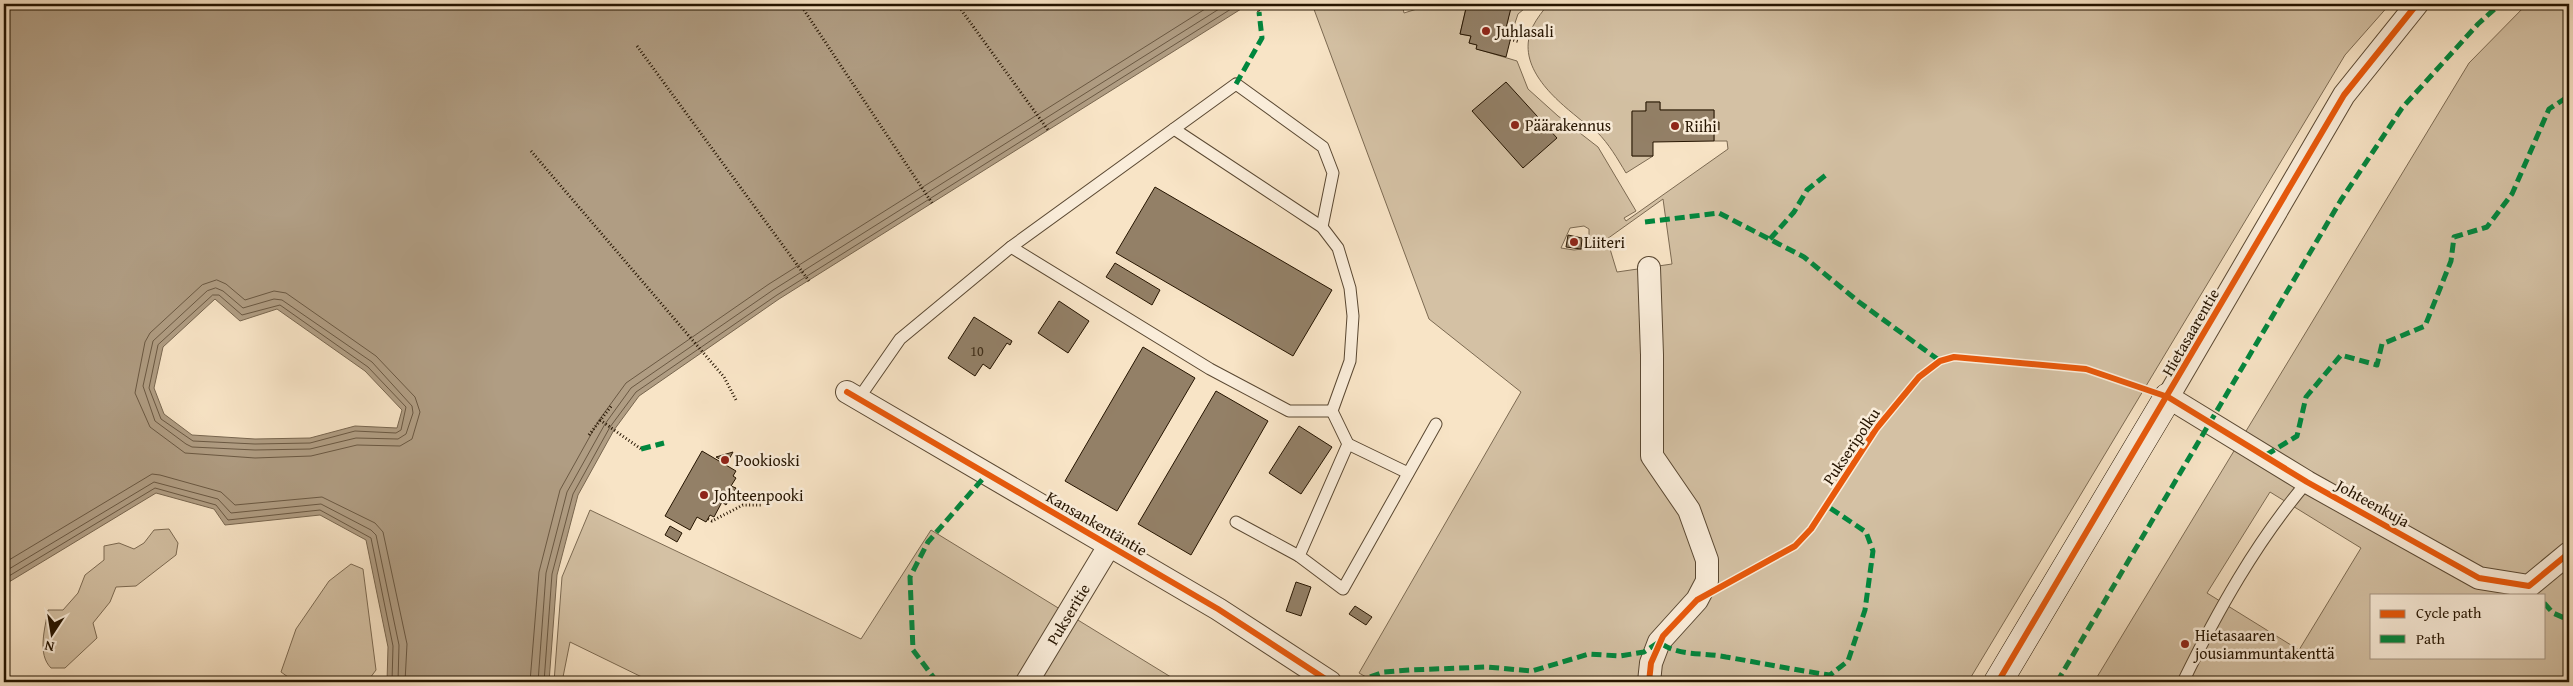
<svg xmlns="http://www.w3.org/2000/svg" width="2573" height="686" font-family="'Gentium Book Plus',serif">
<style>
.green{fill:#d4c1a4;stroke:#7c6a52;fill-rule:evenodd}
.water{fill:#b09d83;stroke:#78664f;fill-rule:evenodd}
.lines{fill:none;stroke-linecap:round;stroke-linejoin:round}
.shore{stroke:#6a5842;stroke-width:1}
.building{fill:#938067;stroke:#251400}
.lane-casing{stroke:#5a4832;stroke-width:13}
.street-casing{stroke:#5a4832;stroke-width:24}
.secondary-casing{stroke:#251400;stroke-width:29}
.path{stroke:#251400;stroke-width:3;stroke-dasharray:1 2.5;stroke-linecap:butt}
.lane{stroke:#faedda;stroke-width:11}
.street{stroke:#faedda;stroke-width:22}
.secondary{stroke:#faedda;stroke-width:28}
.quiet{stroke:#00873e;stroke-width:5;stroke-dasharray:10 5;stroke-linecap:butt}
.cycleway-casing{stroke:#faedda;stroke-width:9}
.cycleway{stroke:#e8590c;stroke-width:6}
.poi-dot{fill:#8f2418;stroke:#faedda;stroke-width:2}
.labels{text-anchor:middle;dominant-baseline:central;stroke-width:5;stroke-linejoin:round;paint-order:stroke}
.number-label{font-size:14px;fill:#402f1a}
.poi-label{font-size:16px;fill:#251400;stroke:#faedda;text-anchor:start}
.street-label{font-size:16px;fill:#251400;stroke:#faedda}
</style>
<rect width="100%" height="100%" fill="#f8e4c6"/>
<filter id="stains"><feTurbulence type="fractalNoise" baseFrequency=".004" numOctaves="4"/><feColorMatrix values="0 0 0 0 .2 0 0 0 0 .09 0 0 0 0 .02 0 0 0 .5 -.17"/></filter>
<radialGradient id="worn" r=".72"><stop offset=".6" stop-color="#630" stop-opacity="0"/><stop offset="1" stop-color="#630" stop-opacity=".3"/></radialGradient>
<g class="green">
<path d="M1312,4H1402L1404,13L1433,4H1467L1460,34L1471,36L1469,43L1477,45V49L1517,61L1528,89L1558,116L1598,147L1636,211L1624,218L1626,221L1728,149L1727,141H1714V110H1660V102H1646V111L1632,112V156H1653L1626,173C1617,158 1609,144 1597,132C1591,126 1582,122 1576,116C1550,95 1515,63 1533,26C1537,18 1543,11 1548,4H2390L2345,55L1968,682H1375L1359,673L1521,392L1429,319ZM1663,199L1672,264L1617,272L1607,239ZM1584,226L1589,229V248L1574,250L1561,248L1570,228Z"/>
<path d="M1509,4H1530L1518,14L1513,29L1506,28L1511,4Z"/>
<path d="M2527,4H2569V682H2094L2469,63ZM2270,492L2361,548L2299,650L2207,593ZM2372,595H2544V657H2372Z"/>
<path d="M590,510L861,639L931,530L1179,682H652L570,642L562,682H554L562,577Z"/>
<path d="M169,529L178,543L176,555L136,586L116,587L110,602L93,623L97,638L65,668H51C37,654 45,629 48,610H63L78,593L85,575L104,560V546L119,543L134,549L144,543L154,530Z"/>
<path d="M351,564L363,569L376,670L367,682H295L281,672L296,629L329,581Z"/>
</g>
<path class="water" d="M4,4H1249L779,299L639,396L614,430L578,495L557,575L549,682H387L388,647L366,540L320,515L225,525L214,509L156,493L4,585ZM215,299L240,321L277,309L365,371L402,410L397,428L355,426L310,438L255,439L192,435L164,414L154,388L163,347Z"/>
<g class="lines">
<g class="shore">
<path d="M217,280L226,284L245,300L274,291L286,293L376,356L415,397L420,412L412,439L400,446L357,445L311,456L255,458L185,453L150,427L135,393L145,342L150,333L202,285Z"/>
<path d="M216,288L223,291L243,308L274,299L282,300L372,362L412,406L413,413L406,434L398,439L356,438L310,449L255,450L192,447L186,444L155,421L143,386L153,341L207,291Z"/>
<path d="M213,295H219L242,315L280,305L368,367L406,407L401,430L396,433L355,431L310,443L255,444L193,441L161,419L149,388L158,345Z"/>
<path d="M4,563L152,474L160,475L221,492L235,505L322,497L375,523L383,532L407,644L405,682"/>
<path d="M4,572L154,482L218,499L231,513L321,504L371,530L376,535L399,645L398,682"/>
<path d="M4,579L155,488L216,505L228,520L320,510L371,538L393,646L392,682"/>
<path d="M530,682L539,572L560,490L599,420L626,383L769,284L1213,4"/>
<path d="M538,682L546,573L567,492L605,424L631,388L773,290L1227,4"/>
<path d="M544,682L552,574L573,494L610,427L636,392L777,295L1239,4"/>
</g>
</g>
<g class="building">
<path d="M1467,4H1512L1506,28L1513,29L1506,57L1476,49L1477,45L1469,43L1471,36L1460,34Z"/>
<path d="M1506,82L1557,138L1523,168L1472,111Z"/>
<path d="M1646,102H1660V110H1714V122H1719V130H1714V141L1653,142V156H1632V111H1646Z"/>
<path d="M1155,187L1332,290L1293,356L1116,253Z"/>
<path d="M1568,235L1582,238L1581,249L1566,247Z"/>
<path d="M1115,263L1160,290L1152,305L1106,277Z"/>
<path d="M1059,301L1089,321L1068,353L1038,333Z"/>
<path d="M974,317L1012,341L1010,345L1007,343L990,369L983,364L975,376L948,358Z"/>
<path d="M1143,347L1195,378L1117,511L1065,481Z"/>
<path d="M1216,391L1268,421L1191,555L1138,524Z"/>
<path d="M1299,426L1332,447L1301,494L1269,473Z"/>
<path d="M702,451L736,471L733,476L736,478L731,486L736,488L726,505L722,502L714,517L710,515L706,522L697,517L690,530L665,516Z"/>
<path d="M733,452L727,463L716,457Z"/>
<path d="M670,526L682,533L677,542L665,535Z"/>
<path d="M1296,582L1311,587L1301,616L1286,611Z"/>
<path d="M1355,606L1372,617L1366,625L1349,614Z"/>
</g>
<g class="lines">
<g class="lane-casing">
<g id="lane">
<path d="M1174,129L1322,227L1338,248L1350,288L1353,316L1350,361L1332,411L1348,444L1299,556L1343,589L1436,424"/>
<path d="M1011,247L1210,369L1289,411H1332"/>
<path d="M859,398L900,339L1011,247L1236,84L1323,147L1333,173L1322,227"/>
<path d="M1348,444L1408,473"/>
<path d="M1236,522L1299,556"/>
<path d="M2183,682C2217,612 2256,542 2307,482"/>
</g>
</g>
<g class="street-casing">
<g id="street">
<path d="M2417,4L2344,95L2168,397L2307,482L2479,578L2529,586L2569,553"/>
<path d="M1649,268L1652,355V456L1689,510L1707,560V581L1697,600L1659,642L1651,663L1649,682"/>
<path d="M847,392L1218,609L1330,682"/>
<path d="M1027,682L1109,546"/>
</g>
</g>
<g class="secondary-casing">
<path id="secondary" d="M1998,682L2168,397"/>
</g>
<g class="path">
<path d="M800,4L932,203"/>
<path d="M957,4L1048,130"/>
<path d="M1256,4L1259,12"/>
<path d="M1510,39L1520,42"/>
<path d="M637,46L809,281"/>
<path d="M531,151L724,377L736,400"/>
<path d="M600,420L641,449"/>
<path d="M589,435L612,405"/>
<path d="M708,519L712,521L743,505H763"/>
</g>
<use href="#lane" class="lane"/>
<use href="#street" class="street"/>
<use href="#secondary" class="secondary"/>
<g class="quiet">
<path d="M1538,5L1539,4"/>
<path d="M1236,84L1262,38L1259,12"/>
<path d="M1645,222L1719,213L1804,257L1859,302L1940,361"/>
<path d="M1770,239L1794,212L1807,190L1827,174"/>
<path d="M641,449L664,443"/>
<path d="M2266,455L2297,436L2306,397L2341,355L2377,365L2382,344L2425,326L2451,261L2454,237L2487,227L2512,194L2549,109L2569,96"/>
<path d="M2544,603L2553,613L2569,620"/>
<path d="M937,682L913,650L910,577L928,542L986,475"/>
<path d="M1356,682L1384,672L1410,670L1487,667L1532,671L1589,654L1620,656L1644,652L1659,642C1679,657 1702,652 1726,657C1761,663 1795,670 1830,675L1848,661L1865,610L1873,551L1866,532L1827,506"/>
<path d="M2057,682L2341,200L2402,108L2478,24L2500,4"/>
</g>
<g class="cycleway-casing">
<g id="cycleway">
<path d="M847,392L1218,609L1330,682"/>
<path d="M1649,682L1651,663L1663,636L1697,600L1795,546L1811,529L1876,429L1919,377L1940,361L1954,357L2086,369L2168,397L2307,482L2479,578L2529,586L2569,553"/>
<path d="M1998,682L2344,95L2417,4"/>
</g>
</g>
<use href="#cycleway" class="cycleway"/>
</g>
<g class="poi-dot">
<circle cx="1486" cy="31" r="5"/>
<circle cx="1515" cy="125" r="5"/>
<circle cx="1675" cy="126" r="5"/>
<circle cx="1574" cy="242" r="5"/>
<circle cx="725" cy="460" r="5"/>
<circle cx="704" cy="495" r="5"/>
<circle cx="2185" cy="644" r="5"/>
</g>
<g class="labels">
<g class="number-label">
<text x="977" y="351">10</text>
</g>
<g class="poi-label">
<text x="1496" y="31">Juhlasali</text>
<text x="1525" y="125">Päärakennus</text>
<text x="1685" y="126">Riihi</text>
<text x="1584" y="242">Liiteri</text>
<text x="735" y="460">Pookioski</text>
<text x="714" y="495">Johteenpooki</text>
<text x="2195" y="635">Hietasaaren<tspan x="2195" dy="18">jousiammuntakenttä</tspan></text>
</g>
<g class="street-label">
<text transform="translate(2190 332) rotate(-60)">Hietasaarentie</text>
<text transform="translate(1851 446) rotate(-56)">Pukseripolku</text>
<text transform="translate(2373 503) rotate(29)">Johteenkuja</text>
<text transform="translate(1097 523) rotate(30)">Kansankentäntie</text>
<text transform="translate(1068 614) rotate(-59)">Pukseritie</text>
</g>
</g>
<rect width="2573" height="686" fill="none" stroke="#f8e4c6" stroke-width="20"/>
<rect x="5" y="5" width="2563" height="676" fill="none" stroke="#251400" stroke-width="2.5"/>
<rect x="10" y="10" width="2553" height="666" fill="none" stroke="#251400"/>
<rect x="2370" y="594" width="175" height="65" fill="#faedda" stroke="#a59683"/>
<rect x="2380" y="610" width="25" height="8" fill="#e8590c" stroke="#a59683"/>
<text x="2416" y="618" font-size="15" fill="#251400">Cycle path</text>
<rect x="2380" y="635" width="25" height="8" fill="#00873e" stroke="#a59683"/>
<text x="2416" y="644" font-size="15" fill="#251400">Path</text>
<g transform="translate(52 634) rotate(192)" stroke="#faedda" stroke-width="4" paint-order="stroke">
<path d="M0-4L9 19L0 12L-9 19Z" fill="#251400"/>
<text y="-8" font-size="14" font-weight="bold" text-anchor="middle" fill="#251400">N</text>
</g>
<rect width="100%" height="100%" filter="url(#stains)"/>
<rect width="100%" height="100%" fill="url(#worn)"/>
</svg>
